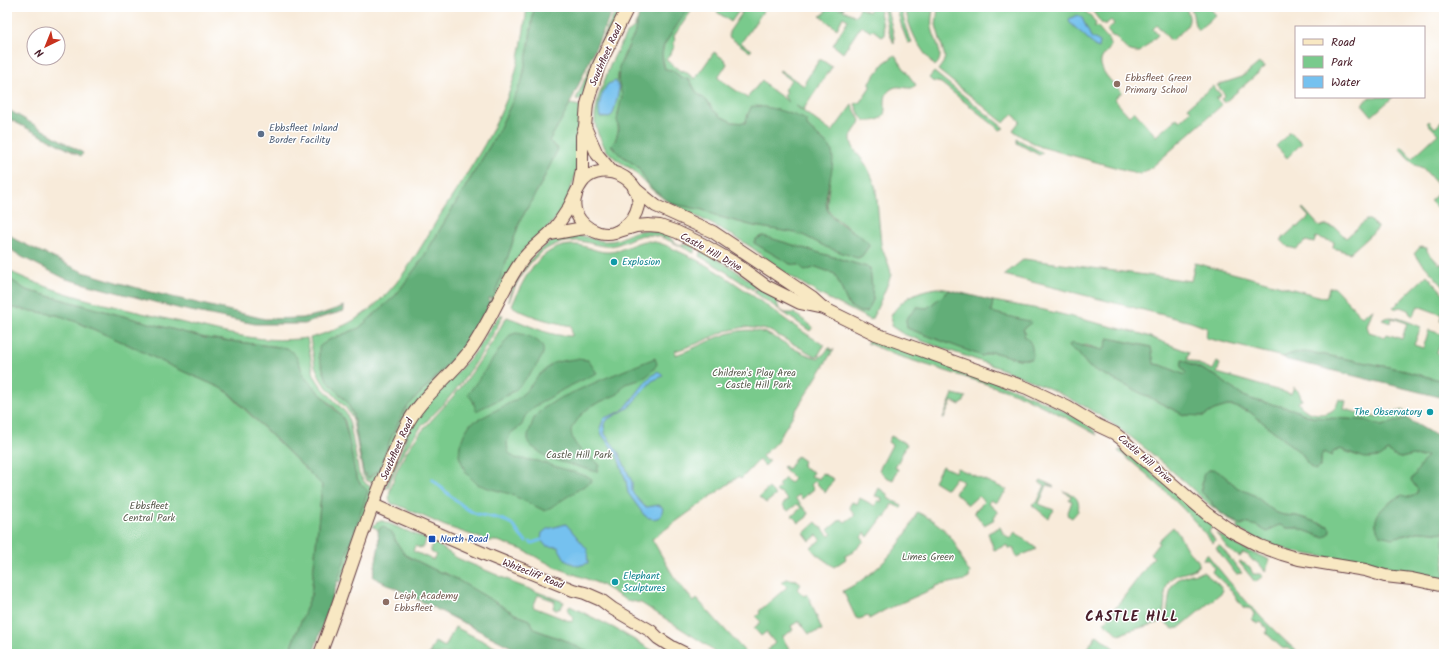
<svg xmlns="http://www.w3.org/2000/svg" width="1451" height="661" font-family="Kalam,sans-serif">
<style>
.green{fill:#79ca8c;stroke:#62745c;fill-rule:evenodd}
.forest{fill:#62ae78;stroke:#566652}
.water{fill:#75c1ef;stroke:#60708d}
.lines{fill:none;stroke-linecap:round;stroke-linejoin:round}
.stream{stroke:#75c1ef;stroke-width:3}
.secondary-casing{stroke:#643e45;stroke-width:14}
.secondary{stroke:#f8e8c3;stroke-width:12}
.education-dot{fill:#8d6e63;stroke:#fff;stroke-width:1.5}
.service-dot{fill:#5c6f8a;stroke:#fff;stroke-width:1.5}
.culture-dot{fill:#0f9aa8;stroke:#fff;stroke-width:1.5}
.transit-dot{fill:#1a4fb4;stroke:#fff;stroke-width:1.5}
.labels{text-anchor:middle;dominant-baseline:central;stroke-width:3;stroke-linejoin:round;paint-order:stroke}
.street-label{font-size:10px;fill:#4a1f2b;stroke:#fff}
.education-label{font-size:10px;fill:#785e54;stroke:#fff;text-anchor:start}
.service-label{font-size:10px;fill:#4e5e75;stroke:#fff;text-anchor:start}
.culture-label{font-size:10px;fill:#0d838f;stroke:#fff;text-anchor:start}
.park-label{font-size:10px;fill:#5a5b4d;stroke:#fff}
.transit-label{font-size:10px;fill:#164399;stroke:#fff;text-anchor:start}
.district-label{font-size:14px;font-weight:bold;letter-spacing:1px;fill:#4a1f2b;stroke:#fff}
</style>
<rect width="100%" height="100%" fill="#fff"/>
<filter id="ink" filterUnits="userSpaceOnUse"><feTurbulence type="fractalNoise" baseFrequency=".025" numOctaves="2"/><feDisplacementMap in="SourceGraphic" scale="8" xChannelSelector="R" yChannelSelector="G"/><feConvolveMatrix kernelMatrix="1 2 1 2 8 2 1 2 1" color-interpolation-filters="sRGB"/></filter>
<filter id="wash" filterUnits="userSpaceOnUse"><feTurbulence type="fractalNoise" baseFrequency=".012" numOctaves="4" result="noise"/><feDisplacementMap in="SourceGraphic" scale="16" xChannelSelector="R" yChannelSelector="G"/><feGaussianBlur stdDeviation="0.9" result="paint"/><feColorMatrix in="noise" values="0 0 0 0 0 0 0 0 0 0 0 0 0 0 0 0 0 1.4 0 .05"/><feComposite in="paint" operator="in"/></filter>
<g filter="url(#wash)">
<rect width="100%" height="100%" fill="#f8ebda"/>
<g class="green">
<path d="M527,7H534L529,45L522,81L497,134L423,258L396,295L359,328L329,340L320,347L319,357L327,380L347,402L353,414L363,471L366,477L370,478L379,470L390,440L405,409L455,358L470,338L483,318L496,291L520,221L542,182L558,148L548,141L570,104L581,106L578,132V161L575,177L565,205L561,212L546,230L524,249L466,348L445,373L376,485L366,480L363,475L352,417L346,408L323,383L320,378L315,366L310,338C335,331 358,321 377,303C403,280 420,249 437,220C465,176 497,132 513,81C520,57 524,32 527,7Z"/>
<path d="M617,7H623L592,70L582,100L576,99Z"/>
<path d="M689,7H694L674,36L675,41L673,45L675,46L666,60L682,72L683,70L695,79L714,52L725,60L727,64L718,78L747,98L762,80L767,85V86L768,87L789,102L784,96L787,92L784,90L791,80L779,71L780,70L804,86L806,83L805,82L819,60H822L832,67L803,110L796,106L832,132L852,105L860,120C859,126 853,131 851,137C850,148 861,157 866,165C870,172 874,181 876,189L881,244C883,254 890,264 891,274C891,278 874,316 871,320L821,295L787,274L751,247L727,232L665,200L651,189L633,170L617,160L606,150L598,134L595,123V116L598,98L611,63L626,34L633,29L637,21C636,26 636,32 634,36C628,46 619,63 618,75C617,82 621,87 622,93C623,100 619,107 618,114C616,128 623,133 611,145L618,153L638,167L648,184L654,190L673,204L703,210L720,217L754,226L796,233L805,236L826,247L858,258L862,256L869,246L866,241L835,218L828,210L827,203L832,162L830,147L808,127L806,123V121L804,119L772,109L748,113L746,123L732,122L722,117L714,111L708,102L697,93L690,80L681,77L672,70L665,69L662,54L664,45ZM763,236L870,268L873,300L867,312H860L849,306L835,274L816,267L805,271L799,265L790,264L754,243L756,239Z"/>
<path d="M720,7H766L741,43L752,50L750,52L729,37V32L742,13L739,11L731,22L717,12Z"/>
<path d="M828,7H835L841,9L842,7H844L843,10L856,16L860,8L869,12L871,7H879L885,35L882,37L873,30L871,32L861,26L843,53L833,45L848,20L843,17L837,29L820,16L823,15Z"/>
<path d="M883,7H887C888,16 896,37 894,44L889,32Z"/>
<path d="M897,7H901L906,29L912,42L908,43C903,31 899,20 897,7Z"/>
<path d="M905,7H934C932,14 931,20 932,27C934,40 947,56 935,66C919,49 909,30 905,7Z"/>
<path d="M938,7H1063L1069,9L1079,7L1091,16L1096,24L1094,27L1095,28L1097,26L1109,40V43L1111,45C1109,51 1105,53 1102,58C1096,69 1115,85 1122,92L1114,99L1129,116L1134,111L1156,136L1177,118L1180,121L1191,111L1188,107L1213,86L1221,95L1216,99L1222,105L1152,167L1140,174L1041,147L1022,137L1013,130L1020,121L1012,114L1004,123L938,70L943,63L945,57L936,25Z"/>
<path d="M1088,7H1185C1196,24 1183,30 1171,41L1157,25L1153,29L1158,35L1140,52C1127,53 1123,46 1116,37L1112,36L1108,32V29L1114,24L1111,20L1106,24H1102L1093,12Z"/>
<path d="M1190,7H1209L1216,15L1198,30C1192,23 1195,15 1190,7Z"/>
<path d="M895,55L907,73L916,85L912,88C906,89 899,85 893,88C874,97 900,123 865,121L860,116L855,104L860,102L870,87V82L884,63Z"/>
<path d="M1259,63L1265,66V67L1224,103L1221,99L1225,95L1217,85L1242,77Z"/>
<path d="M934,72L1004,128L1000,130L941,83L932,81L929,78Z"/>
<path d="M1370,97H1393L1372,116L1362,104Z"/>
<path d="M1444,119V171L1435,180L1443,189L1442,190L1444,192V201L1437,208L1430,201L1442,190L1423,168L1415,165L1399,148L1401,146L1412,158L1438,134L1427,123L1429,121L1435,128Z"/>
<path d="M1290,132L1293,134L1302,143L1287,158L1276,146Z"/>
<path d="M1017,139L1043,153L1039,155L1017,143Z"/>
<path d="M1303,208L1320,227L1324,225L1336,228L1346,238L1366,220H1370L1378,228L1350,253L1333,248L1334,242L1316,237L1314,243L1306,241L1296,249L1288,247L1281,240L1295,227H1298L1309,217L1302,209Z"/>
<path d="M647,230L667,233C679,252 680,240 696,247L694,253C677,245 657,231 639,236C629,239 620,245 610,246C598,247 588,241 576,241C541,240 519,272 509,302C507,294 515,284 519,277C531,254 553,232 582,236C591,238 600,242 609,241C619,241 626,235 635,232C639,231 643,230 647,230Z"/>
<path d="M645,241C658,241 668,246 680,252C733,275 775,316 824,345L818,356H815L770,331L762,329L745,327L726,331L696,344L675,351V355C705,346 734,322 765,333C785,341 796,353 818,358L824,354L829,348H831L830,351L834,349L777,441C772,447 767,451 762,456L766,461L768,460L770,461L765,466L759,460L741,479L738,477L652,539L674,577L694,602L697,599L747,654H716L705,644L641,603L626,600L600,584L555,567L523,550L498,541H489L445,526L398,505L392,504C387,498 390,491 392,484C407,436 440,416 468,378C477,365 486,352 495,338C499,331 502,323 507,317C528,324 549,337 572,336L571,326C552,322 529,317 512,306C524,277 540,243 577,245C588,246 598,253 610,252C622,251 633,243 645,241Z"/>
<path d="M1420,247L1427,248V251L1439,264H1444V287L1414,254Z"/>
<path d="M702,250L735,270L756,285L753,290L720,268L699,256Z"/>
<path d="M1024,259L1191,281L1195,263L1326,298L1329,288L1334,287L1362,317L1373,309L1367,326L1369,332L1385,337L1387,334L1402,339L1407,323L1392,318L1391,323L1382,320C1390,312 1411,323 1421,327L1414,345L1423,348L1429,330L1444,335L1437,353L1444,356V381L1389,367L1314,353H1293L1283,357L1206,338L1207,328L1191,322L1004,275Z"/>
<path d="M7,270C58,295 109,305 163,318C211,329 258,345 307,338L314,375L321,386L347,414L350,425L359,474L366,484L375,489L341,582L337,581L368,491L359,482L355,473L345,421L335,408L315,389L307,380L303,375L299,363L287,348L205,338L26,290L7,277Z"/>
<path d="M1427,275L1444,294V323L1440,321L1442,315L1418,306L1413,316L1410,314L1408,310L1400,307L1394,309L1393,308L1398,303L1397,302H1399Z"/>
<path d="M758,286L776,299L779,309L785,313H794L813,327L810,331L754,292Z"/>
<path d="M938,288L951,290L927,308L917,307L906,319L907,328L982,356L992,352L1019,359H1032L1030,343L1024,336L1025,333L1023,329L1031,322L990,312L993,301L1044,310L1142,334L1189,352L1187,359L1213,370L1217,362L1220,364L1217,373L1291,394L1294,387L1299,392L1302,400L1298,402C1304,414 1325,419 1335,408C1337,406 1337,401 1339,399L1346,401L1344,409L1378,418L1381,408C1388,412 1396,413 1403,410L1407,414V418L1402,419L1388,425L1380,426L1365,420L1315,418L1292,409L1254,400L1241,395L1216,376L1183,360L1182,369L1186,373L1185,375L1161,365L1154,364L1151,347L1147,346L1108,338L1105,348L1102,350L1086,345L1079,346L1071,343L1069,345L1071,349L1077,352L1089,367L1184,415L1204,416L1214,410L1227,406H1233L1250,412L1302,454L1312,469L1321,464V457L1323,452L1332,456L1333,452L1340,449C1352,454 1366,460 1379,457C1382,456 1385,453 1388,451L1396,457L1401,458L1413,455L1419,457L1428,456L1411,480L1418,490C1415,498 1403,497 1396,499C1389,502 1385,506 1381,511C1378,516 1375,520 1376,526L1402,536L1422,531L1444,533V581L1386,573L1378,566L1294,552L1257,539L1237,529L1238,525C1219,514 1203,499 1187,484C1162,462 1138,441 1111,423C1047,379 975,361 903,334L891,326L892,319L890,317C901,299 917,290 938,288ZM1211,470H1215L1223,475L1238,488L1254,495L1275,512L1283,515L1297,516L1328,526L1330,531L1329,534L1322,537L1298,528H1287L1280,525L1276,526L1269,531C1261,528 1249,520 1241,525L1215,508L1212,504V502L1200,491C1204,483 1200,472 1211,470Z"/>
<path d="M7,307L57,315L77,322L129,345L171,366L223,389L227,392L322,485L311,596L288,654H7Z"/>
<path d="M500,315H503C489,343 473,369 453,393C444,405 432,415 422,426C406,445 396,465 388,488H385L411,427L425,407L473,355L497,318Z"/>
<path d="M870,337C906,350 1085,408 1097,435L1061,415L1022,396L977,381L895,355L867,343Z"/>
<path d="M953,394L966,397L963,403L960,405L952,401L944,418H943Z"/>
<path d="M891,436L907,444L895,468L898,469L893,480L886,477L879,470L892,445L888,442Z"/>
<path d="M1119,450H1125L1213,525L1209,532L1215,540L1214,542L1213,543C1185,508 1153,478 1118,451Z"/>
<path d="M797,456L804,461L802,466L813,472L811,476L819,479L822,473L834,479L825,493L815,481L811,485L814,489L802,499L799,495L795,498L808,513L807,517L799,523L792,516L801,508L797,504L788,511L782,505L788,500L780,492L778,493L776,491L780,487L778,485L785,478L790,483L794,479L783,467L784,466L788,469Z"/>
<path d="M942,466L955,472L957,468L1007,490L996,503L991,500L988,503L998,512L994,517L995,519L984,525L974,512L984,502L978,496L968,505L955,493L963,482L956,477L947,489L934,481Z"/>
<path d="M1041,480L1053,486L1054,487L1047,485L1039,504L1054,510L1048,518L1032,505L1035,502L1037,503L1045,485L1039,482Z"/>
<path d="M769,488L776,495L766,503L759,497Z"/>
<path d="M879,488L887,494L889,499L902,505L901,508L892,504L885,518L883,517L868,537L865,533L861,537L864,541L853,552L845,556L846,559L834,567L816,554L811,548L821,539L817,535L810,541L804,533L816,522L829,536L832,534L828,530L841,519L845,522L855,515L849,507L852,502L857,504L860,498L875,506L878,500L881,502L882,498L875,496Z"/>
<path d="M1063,491C1074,494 1081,499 1078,511L1072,518L1067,515L1072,501L1069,500L1071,496Z"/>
<path d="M917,512C936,521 950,531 959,551C963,560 963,566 970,572L969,578L965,580L935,586V588L885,610L869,619L868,616L859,619L856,618L843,591C876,575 903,546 917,512Z"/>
<path d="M378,521H383L426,539L424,546L420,548L415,546L413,551L433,560L436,555L431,552V547L433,543H435L457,558L511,581V582L564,602L561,608L556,610L553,608L555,601L538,595L533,607L572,622L574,617C570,615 565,611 570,606L614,628L655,652L656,654H591L561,639L536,630L529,620L517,615L447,574L437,571L405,555L401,551L392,533L384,527L378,530L373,526Z"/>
<path d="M1000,527L1003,533L1010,539L1015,532L1037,549L1017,557L1013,548L1009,549L1008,545L994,550L988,533Z"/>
<path d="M1173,527C1180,534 1183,544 1189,552C1193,557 1199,558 1199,565C1192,575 1176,571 1169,581C1161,593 1169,612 1158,623L1128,631L1120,635L1104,623L1154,557L1150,554L1159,543L1158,541Z"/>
<path d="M1216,533L1244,549L1270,560L1265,572L1262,567L1255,561H1253L1248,555L1243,553L1240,557L1230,551Z"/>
<path d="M1219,546L1221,547L1242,573L1236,574L1216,548Z"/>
<path d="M1207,554C1235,590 1265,624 1300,654H1293L1288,647L1282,648L1266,633L1267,629L1261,622L1257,624L1252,619L1254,614L1251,609L1247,608H1244L1228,587L1212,572L1214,568L1208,560H1203L1204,557Z"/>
<path d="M1240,561L1250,567L1253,574H1260L1263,576L1255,582L1239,562Z"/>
<path d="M1203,572L1217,583L1223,590L1222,592L1179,628L1173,629L1165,622C1173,590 1162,578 1203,572Z"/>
<path d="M787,579L797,580L801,585L797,589L804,596L807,594L808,595L822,630L809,634L799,621L791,626L793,630L782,637L790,650L787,654H771L767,650L775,643L766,632L761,636L754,628L761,622L756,617L760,613L759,611L787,587L782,582Z"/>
<path d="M455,627L509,654H429L435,642L445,647Z"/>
<path d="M1097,635L1120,653L1121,654H1082Z"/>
</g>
<g class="forest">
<path d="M534,7H614L579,84L565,114L549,141L558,149L542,182L520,221L496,291L493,299L490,298L489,300L491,302L474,333L459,353L405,409L390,440L379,470L368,478L363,471L353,414L347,402L327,380L319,357V348L320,346L329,340L359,328L396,295L423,258L497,134L522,81L529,45Z"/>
<path d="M644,7H689L664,45C661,54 662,61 665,69L672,70L681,77L689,80L697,93L708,102L714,111L722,117L732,122L745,123L751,107C760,103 797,115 806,120V123L808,127L830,147C840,164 820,196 828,211C837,226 858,231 869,244V246L862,256L857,258L826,247L805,236L796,233L754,226L720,217L703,210L673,204L654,190L648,184L638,167L618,153L611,145L615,141L619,129L617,120L622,95L618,81L619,67L628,48L630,42L634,35L640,10Z"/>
<path d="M7,109L83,153L81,156L7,118Z"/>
<path d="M7,232L16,240L83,272L151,292L265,319L302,318L321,314L344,306V311L323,317L305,324H255L181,309L66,279L22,257L7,247Z"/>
<path d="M763,236L870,268L873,300L867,312H860L849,306L835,274L816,267L805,271L799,265L790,264L754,243L756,239Z"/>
<path d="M7,277L26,290L205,338L287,348C302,358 298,367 307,380L343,418L349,440L355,473L359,482L368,491L313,654H288L311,596L322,485L227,391L223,389L171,366L129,345L77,322L57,315L7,307Z"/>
<path d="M950,290L993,301L991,312L1032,322L1023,329L1025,333L1024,336C1033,342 1033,350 1032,359H1019L992,352L982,356L907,328L906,319L917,307L927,308Z"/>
<path d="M516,333C525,334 546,341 543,353C542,361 521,385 515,390C503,399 489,404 476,411L473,401L468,394L510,335Z"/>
<path d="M1108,338L1151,347L1154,364L1161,365L1185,375L1186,373L1181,367L1182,360L1216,376L1241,395L1254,400L1292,409L1312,417L1365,420L1382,426L1406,418L1433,434L1444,435V533L1422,531L1392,538L1380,535C1367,515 1387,504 1402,495L1409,497L1417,493L1418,490L1411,480L1427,456L1419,457L1413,455L1401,458L1396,457L1388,451L1380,457L1365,458L1340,449L1333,452L1332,456L1323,452L1321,457V466L1317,469L1314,470L1307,463L1302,454L1250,412L1233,406H1227L1214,410L1204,416L1184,415L1089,367L1077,352L1071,349L1069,345L1071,343C1081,346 1091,347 1102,350L1105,348Z"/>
<path d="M1303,352L1314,353L1389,367L1444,381V398L1310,365L1287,360L1283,357L1293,353Z"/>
<path d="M655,358L657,364C648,379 640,380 625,384L618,394L591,406L581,415L571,429C571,447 587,455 599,464L597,472L548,458L531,446L528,442V435L534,418L541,410L558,399L603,379Z"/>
<path d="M575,359L588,360L597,373L564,389L534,407L525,416L522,425L511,433L507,441L508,452L515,458L538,461L589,477L592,479V481L545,511L510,494L488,488L477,484L466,473L463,466L459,456L460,445L464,434L470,424L517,399L526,391L539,375L553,363L561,361Z"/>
<path d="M1214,469L1223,475L1238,488L1254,495L1275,512L1283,515L1297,516L1328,526L1330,529C1330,534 1327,537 1322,537L1298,528H1287L1280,525L1276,526L1267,532L1257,526L1244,523L1241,525C1231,519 1219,513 1212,504V502L1200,491C1206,481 1197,471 1214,469Z"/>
<path d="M383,526L394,535L395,540L405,555L437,571L451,576L517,615L529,620L536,630L566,641L591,654H525L373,577L379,545L378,530Z"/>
</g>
<g class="water">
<path d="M1077,15L1082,18L1091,37L1100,42L1099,48L1094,46L1087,38L1070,23L1069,19Z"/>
<path d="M616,81L619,89L616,103L613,114L608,118L600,117C597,107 601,93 608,84Z"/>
<path d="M658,371L663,376L652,381L628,408L608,419L604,425L605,434L619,453L632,482V491L635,496L644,506L647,507L659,505L663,508L661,516C656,520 649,519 644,515L628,493L626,481L617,455L602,435L600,428L604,418L620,412L625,408L648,379Z"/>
<path d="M566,524L587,549L588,563L578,566L566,561L558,547L546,546L541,540L542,533L547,529Z"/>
</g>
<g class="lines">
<g class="stream">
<path d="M432,479C442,488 465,511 477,514C488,517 499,517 510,523C517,527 518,536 526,541"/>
<path d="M530,542L532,543L541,540"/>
</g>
</g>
</g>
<g filter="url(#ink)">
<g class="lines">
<g class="secondary-casing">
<g id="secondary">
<path d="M585,127L597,154L612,172"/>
<path d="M579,186L582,170V136L585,127L587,104L599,65L628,7"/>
<path d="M634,188L656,206L713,232L812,298L822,307"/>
<path d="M616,232L636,226L648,225L660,226L677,232L702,244L733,262L766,286L800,303L823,308L876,334L1027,388L1067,407L1097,425L1114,433L1123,440L1130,447L1207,514L1233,532L1260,546L1282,554L1299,559L1365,570L1385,576L1412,579L1444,586"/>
<path d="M550,234L578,229L588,228"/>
<path d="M373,505L487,555L573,590L585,593L601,600L613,609L651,631L658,638L672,647L686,654"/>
<path d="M320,654C349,579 370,500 405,428C420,397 451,377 471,349C490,322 501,291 520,263C527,252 538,244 548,235C555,229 561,220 566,212C573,202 576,189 584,180C603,160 643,178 638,206C636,215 631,222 624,227C621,229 618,232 615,233C593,239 568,217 576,195"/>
</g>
</g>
<use href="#secondary" class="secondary"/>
</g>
</g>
<g class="education-dot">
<circle cx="1117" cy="84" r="4"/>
<circle cx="386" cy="602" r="4"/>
</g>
<circle class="service-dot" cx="261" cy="134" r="4"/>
<g class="culture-dot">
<circle cx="614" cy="262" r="4"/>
<circle cx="1430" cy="412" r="4"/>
<circle cx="615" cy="582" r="4"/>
</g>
<rect class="transit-dot" x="428" y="535" width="8" height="8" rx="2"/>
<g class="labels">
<g class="street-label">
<text transform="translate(606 55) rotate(-66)">Southfleet Road</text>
<text transform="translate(711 252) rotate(29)">Castle Hill Drive</text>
<text transform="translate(397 449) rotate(-66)">Southfleet Road</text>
<text transform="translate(1145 459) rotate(41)">Castle Hill Drive</text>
<text transform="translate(533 574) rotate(22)">Whitecliff Road</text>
</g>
<g class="education-label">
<text x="1125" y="78">Ebbsfleet Green<tspan x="1125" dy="12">Primary School</tspan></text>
<text x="394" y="596">Leigh Academy<tspan x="394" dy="12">Ebbsfleet</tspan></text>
</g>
<g class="service-label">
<text x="269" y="128">Ebbsfleet Inland<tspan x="269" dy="12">Border Facility</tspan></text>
</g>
<g class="culture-label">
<text x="622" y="262">Explosion</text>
<text x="1422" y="412" text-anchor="end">The Observatory</text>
<text x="623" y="576">Elephant<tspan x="623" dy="12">Sculptures</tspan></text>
</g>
<g class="park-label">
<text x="754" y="373">Children's Play Area<tspan x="754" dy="12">- Castle Hill Park</tspan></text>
<text x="579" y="455">Castle Hill Park</text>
<text x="149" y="506">Ebbsfleet<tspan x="149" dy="12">Central Park</tspan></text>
<text x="928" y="557">Limes Green</text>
</g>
<g class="transit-label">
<text x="440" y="539">North Road</text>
</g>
<g class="district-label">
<text x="1132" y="617">CASTLE HILL</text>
</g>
</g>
<rect width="1451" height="661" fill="none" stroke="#fff" stroke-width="24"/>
<rect x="1295" y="26" width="130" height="72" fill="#ffffff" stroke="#b7a5aa"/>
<rect x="1303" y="39" width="20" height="6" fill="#f8e8c3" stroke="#b7a5aa"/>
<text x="1331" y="46" font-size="12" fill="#4a1f2b">Road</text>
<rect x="1303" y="56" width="20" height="12" fill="#79ca8c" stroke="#b7a5aa"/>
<text x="1331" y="66" font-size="12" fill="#4a1f2b">Park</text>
<rect x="1303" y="76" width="20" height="12" fill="#75c1ef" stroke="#b7a5aa"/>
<text x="1331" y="86" font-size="12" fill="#4a1f2b">Water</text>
<g transform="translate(46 46) rotate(223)"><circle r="19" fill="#ffffff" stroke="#b7a5aa"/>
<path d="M0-3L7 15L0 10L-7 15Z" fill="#c8321e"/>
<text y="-6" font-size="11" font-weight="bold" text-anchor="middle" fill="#4a1f2b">N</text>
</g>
</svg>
